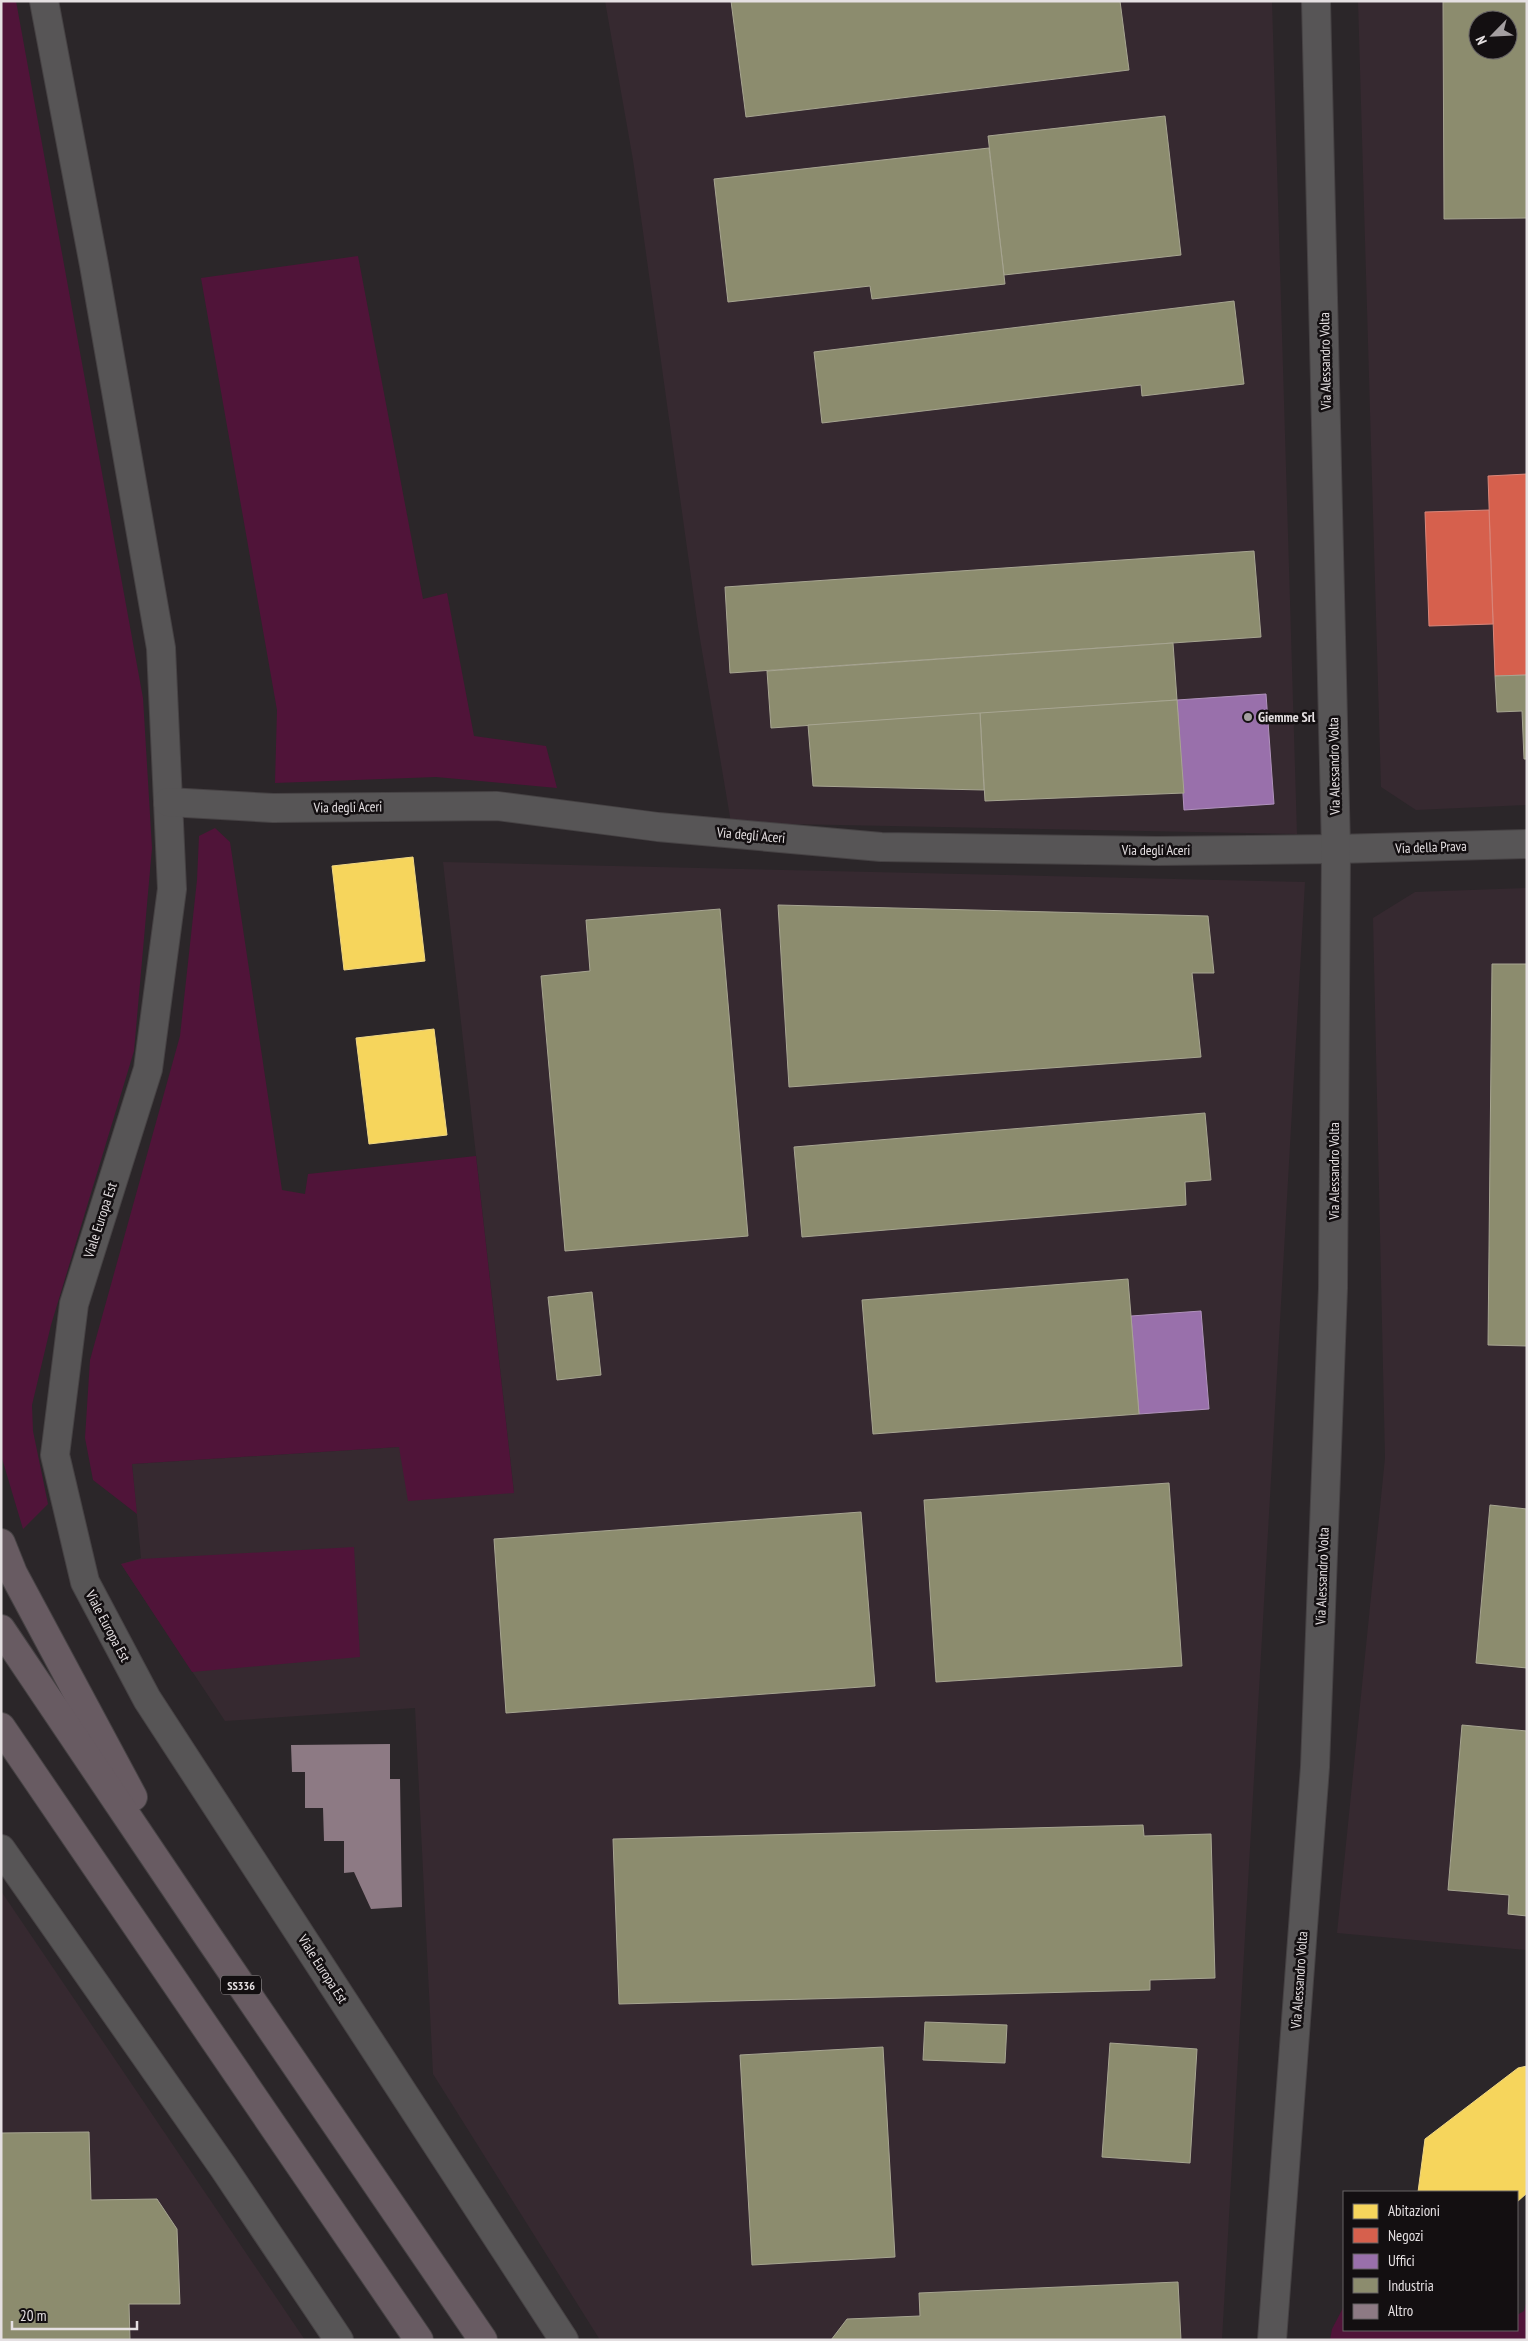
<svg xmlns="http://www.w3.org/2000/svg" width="1528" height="2341" font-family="'PT Sans Narrow',sans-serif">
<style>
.built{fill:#362930;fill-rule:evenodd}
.green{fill:#501439}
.homes{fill:#f6d55c;stroke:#f1d884}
.shops{fill:#d6604d;stroke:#da867a}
.offices{fill:#9970ab;stroke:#b092bc}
.industry{fill:#8c8c6e;stroke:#a7a591;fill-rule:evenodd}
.building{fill:#8d7a84}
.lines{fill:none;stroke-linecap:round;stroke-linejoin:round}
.street-casing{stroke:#464244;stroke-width:30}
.secondary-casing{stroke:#464244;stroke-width:30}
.highway-casing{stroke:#464244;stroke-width:30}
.street{stroke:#575556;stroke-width:28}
.secondary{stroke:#575556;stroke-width:28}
.highway{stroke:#685b62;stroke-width:28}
.poi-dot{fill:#a49fa1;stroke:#130f11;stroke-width:2}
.labels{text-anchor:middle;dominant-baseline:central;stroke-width:5;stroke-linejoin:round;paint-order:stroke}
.shield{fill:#130f11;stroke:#a6a1a3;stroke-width:1}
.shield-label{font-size:12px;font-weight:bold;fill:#e5e0e2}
.street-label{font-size:14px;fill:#e5e0e2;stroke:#130f11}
.poi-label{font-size:14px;font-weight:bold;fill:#e5e0e2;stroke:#130f11;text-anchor:start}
</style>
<rect width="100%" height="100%" fill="#2b2629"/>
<g class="built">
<path d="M605,1H1272L1297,834L731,823L698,627L633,160Z"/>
<path d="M1358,1H1527V805L1416,810L1381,787ZM1478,20H1508V50H1478Z"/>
<path d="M443,862L1305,882L1222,2340H600L433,2074L415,1708L225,1721L121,1564L141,1558L132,1464L399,1447L514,1493Z"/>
<path d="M1527,888V1950L1337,1933L1385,1458L1373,918L1415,892Z"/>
<path d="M1,1891L305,2340H1Z"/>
</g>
<g class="green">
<path d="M1,1H16L143,698L152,848L134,1051L51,1325L32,1405L33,1431L48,1504L23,1529L1,1455Z"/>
<path d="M358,256L423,599L447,593L474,736L546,746L557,788L436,777L275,783L277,710L201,278Z"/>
<path d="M215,828L230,842L282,1190L305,1194L308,1174L476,1156L514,1493L408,1501L399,1447L132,1464L137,1514L93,1480L85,1438L90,1360L180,1036L197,880L199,836Z"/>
<path d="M354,1547L360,1657L192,1672L121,1564L141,1559Z"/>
<path d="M1527,2300V2340H1330L1332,2329L1344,2306V2330H1517V2315L1524,2311Z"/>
</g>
<g class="homes">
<path d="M413,857L425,961L344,970L332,866Z"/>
<path d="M434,1029L447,1135L369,1144L356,1038Z"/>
<path d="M1527,2066V2193L1517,2202V2192H1418L1425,2139L1518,2068Z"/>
</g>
<g class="shops">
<path d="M1527,474V675L1495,676L1488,476Z"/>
<path d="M1489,510L1493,624L1429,626L1425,512Z"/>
</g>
<g class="offices">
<path d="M1266,694L1274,804L1184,810L1177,700Z"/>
<path d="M1201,1311L1209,1409L1139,1414L1131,1316Z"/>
</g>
<g class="industry">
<path d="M731,1H1120L1129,70L746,117Z"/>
<path d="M1443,1H1527V218L1444,219ZM1478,20H1508V50H1478Z"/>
<path d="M1165,116L1181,255L1004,275L988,136Z"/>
<path d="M989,148L1005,284L872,299L870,286L728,302L714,179Z"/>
<path d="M1234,301L1244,384L1142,396L1141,385L822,423L814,352Z"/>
<path d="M1254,551L1261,637L730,673L725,587Z"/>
<path d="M1173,643L1177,700L771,728L767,671Z"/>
<path d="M1527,675V759H1524L1522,711L1497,712L1495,676Z"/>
<path d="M1177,700L1184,793L985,801L980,713Z"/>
<path d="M980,713L984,790L813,786L808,725Z"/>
<path d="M778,905L1208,916L1214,973H1192L1201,1057L789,1087Z"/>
<path d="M720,909L748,1236L565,1251L541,976L590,971L586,920Z"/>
<path d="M1492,964H1527V1346L1488,1345Z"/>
<path d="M1205,1113L1211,1180L1185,1182L1186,1205L802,1237L794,1147Z"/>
<path d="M1128,1279L1139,1414L873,1434L862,1300Z"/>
<path d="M592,1292L601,1375L557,1380L548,1297Z"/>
<path d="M1169,1483L1182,1666L936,1682L924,1500Z"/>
<path d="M1490,1505L1527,1509V1668L1476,1663Z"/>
<path d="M861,1512L875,1686L506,1713L494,1539Z"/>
<path d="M1462,1725L1527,1731V1916L1508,1914L1509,1895L1448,1890Z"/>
<path d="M1143,1825L1144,1836L1211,1834L1215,1978L1150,1980V1990L619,2004L613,1839Z"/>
<path d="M925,2022L1007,2025L1005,2063L923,2060Z"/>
<path d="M1110,2043L1197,2049L1190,2163L1102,2157Z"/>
<path d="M883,2047L895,2257L752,2265L740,2055Z"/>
<path d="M89,2132L91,2200L157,2199L177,2229L180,2304H129L130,2340H1V2133Z"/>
<path d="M1178,2282L1181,2340H831L847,2319L920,2316L919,2293Z"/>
</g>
<path class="building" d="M390,1744V1779H400L402,1907L371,1909L354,1872L344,1873V1841H324L323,1808H305V1772H292L291,1745Z"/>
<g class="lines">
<g class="street-casing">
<g id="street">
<path d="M44,1L94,265L161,648L172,889L148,1069L74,1304L55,1455L85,1582L147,1699L564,2340"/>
<path d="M168,802L273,808L497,806L658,827L881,847L1158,851L1336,849L1527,844"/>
</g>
</g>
<g class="secondary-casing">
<g id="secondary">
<path d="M1,1849L223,2167L339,2340"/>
<path d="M1272,2340L1315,1767L1333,1288L1336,849L1316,1"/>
</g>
</g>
<g class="highway-casing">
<g id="highway">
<path d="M1,1543L13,1573L133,1797"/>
<path d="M1,1629L207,1935L483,2340"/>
<path d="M1,1727L419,2340"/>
</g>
</g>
<use href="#street" class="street"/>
<use href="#secondary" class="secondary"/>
<use href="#highway" class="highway"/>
</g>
<circle class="poi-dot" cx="1248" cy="717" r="5"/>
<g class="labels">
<rect class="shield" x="221" y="1975.5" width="40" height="19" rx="4"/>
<g class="shield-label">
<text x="241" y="1985">SS336</text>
</g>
<g class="street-label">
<text transform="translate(1325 361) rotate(-91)">Via Alessandro Volta</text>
<text transform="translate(1334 766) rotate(-91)">Via Alessandro Volta</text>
<text transform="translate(348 807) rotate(-1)">Via degli Aceri</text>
<text transform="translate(751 835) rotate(5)">Via degli Aceri</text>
<text transform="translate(1431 847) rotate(-2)">Via della Prava</text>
<text x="1156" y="850">Via degli Aceri</text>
<text transform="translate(1334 1171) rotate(-90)">Via Alessandro Volta</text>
<text transform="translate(100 1220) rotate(-72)">Viale Europa Est</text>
<text transform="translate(1322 1576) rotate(-88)">Via Alessandro Volta</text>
<text transform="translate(108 1626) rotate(62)">Viale Europa Est</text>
<text transform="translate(323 1969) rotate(57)">Viale Europa Est</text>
<text transform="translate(1299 1980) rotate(-86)">Via Alessandro Volta</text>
</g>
<g class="poi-label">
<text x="1258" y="717">Giemme Srl</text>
</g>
</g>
<rect width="1528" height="2341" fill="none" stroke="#e5e0e2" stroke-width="5"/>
<rect x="1343" y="2191" width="175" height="140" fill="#130f11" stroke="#676365"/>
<rect x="1353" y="2204" width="25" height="15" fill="#f6d55c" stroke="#676365"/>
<text x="1388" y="2216" font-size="15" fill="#e5e0e2">Abitazioni</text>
<rect x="1353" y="2228" width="25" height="15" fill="#d6604d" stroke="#676365"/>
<text x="1388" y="2241" font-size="15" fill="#e5e0e2">Negozi</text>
<rect x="1353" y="2254" width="25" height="15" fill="#9970ab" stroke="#676365"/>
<text x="1388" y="2266" font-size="15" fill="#e5e0e2">Uffici</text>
<rect x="1353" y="2278" width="25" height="15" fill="#8c8c6e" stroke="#676365"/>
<text x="1388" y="2291" font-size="15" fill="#e5e0e2">Industria</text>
<rect x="1353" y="2304" width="25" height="15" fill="#8d7a84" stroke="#676365"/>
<text x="1388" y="2316" font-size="15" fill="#e5e0e2">Altro</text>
<g transform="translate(1493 35) rotate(246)"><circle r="24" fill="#130f11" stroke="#676365"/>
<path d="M0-4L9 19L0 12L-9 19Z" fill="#a49fa1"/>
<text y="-8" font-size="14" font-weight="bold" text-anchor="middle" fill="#e5e0e2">N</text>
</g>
<path d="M12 2321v8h125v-8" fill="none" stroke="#e5e0e2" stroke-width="2.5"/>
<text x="20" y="2321" font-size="15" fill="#e5e0e2" stroke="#130f11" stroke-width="4" paint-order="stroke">20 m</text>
</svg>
